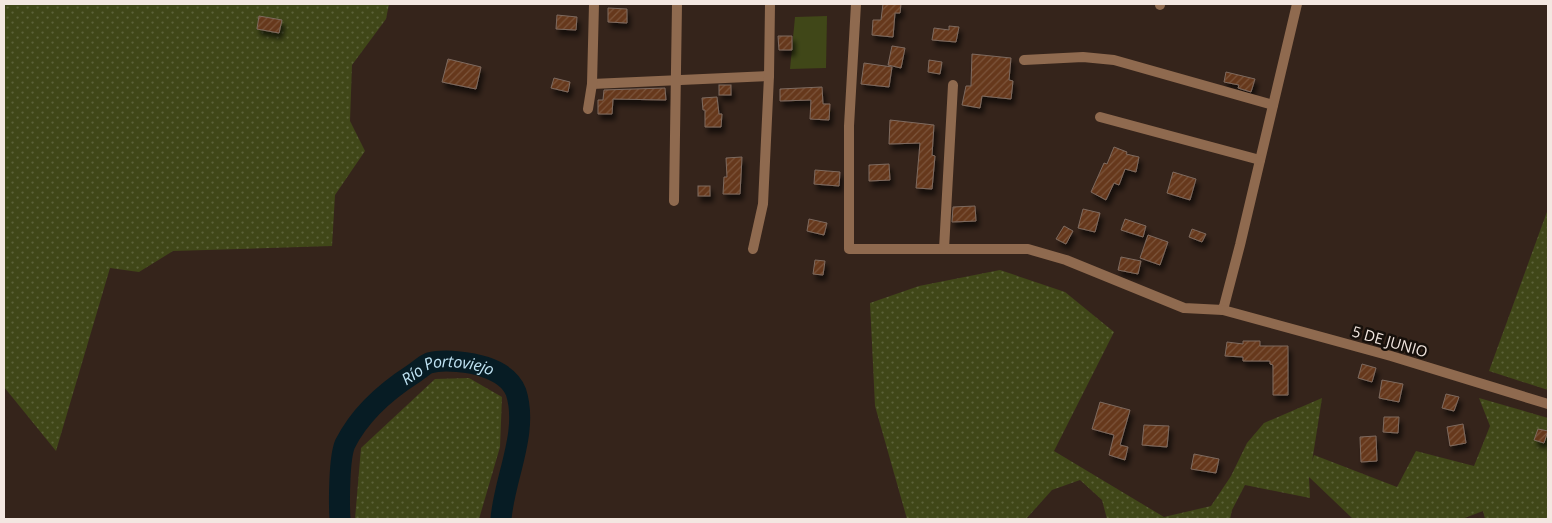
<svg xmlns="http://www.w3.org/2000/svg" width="1552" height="523" font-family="'Open Sans',sans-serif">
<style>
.grass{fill:url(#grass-dots)}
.garden{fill:#404718}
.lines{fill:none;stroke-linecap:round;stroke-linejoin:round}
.river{stroke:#071c24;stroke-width:21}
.building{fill:url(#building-hatch);stroke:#7e6a5f;filter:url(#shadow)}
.minor{stroke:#8f6a4f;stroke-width:10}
.labels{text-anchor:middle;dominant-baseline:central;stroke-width:5;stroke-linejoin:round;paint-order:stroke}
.street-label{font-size:15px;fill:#f3e7e1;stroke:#17100b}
.water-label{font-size:16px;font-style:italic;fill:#c1e4f4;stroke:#17100b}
</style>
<defs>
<pattern id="grass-dots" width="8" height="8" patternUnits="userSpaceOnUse" patternTransform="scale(1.25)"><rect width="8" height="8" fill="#404718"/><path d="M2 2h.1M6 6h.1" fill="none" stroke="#5c6239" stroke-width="1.8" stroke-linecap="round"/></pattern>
<pattern id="building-hatch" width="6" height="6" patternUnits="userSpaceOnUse" patternTransform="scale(1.25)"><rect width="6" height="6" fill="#66381b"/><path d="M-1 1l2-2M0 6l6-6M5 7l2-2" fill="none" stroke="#7c553c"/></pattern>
<filter id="shadow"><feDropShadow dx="3" dy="5.5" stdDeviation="2.5" flood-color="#0009"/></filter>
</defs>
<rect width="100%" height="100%" fill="#35241b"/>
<g class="grass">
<path d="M4,4H389L386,19L352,65L350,121L365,151L335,195L332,246L173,251L139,272L110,268L56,451L4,387Z"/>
<path d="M1548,209V390L1489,371Z"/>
<path d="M1000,270L1065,292L1114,332L1054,451L1164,517L1211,506L1231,476L1247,443L1264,423L1322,398L1312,462L1314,455L1397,487L1416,451L1474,466L1490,426L1479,398L1548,418V519H1485L1483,511L1462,519H1353L1309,477L1310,498L1245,485L1232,510L1230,519H1107L1102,500L1080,480L1052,490L1026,519H907L875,406L870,303L919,286Z"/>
<path d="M469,378L502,397L500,447L479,519H355L361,448L435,379Z"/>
</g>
<path class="garden" d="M827,16L826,68L790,69L795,17Z"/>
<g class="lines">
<path class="river" id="s1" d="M340,519C339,502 339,458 345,444C360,414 385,392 413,374C418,371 424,365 429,363C444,359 471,362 485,367C497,371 511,379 516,392C529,432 504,479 501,519"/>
</g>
<g class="building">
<path d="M883,4H901L900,13H895L893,37L872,35L873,20H881Z"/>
<path d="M608,8L627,9V23L608,22Z"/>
<path d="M557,15L577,17L576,30L556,29Z"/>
<path d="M259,16L282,20L279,33L257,29Z"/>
<path d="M949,26L959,27L956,42L932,40L934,28L949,30Z"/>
<path d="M778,36H792V50H779Z"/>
<path d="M892,46L905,48L901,68L888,65Z"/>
<path d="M972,54L1011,58L1009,80L1013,81L1011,99L982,96L980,108L962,105L966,86H971Z"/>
<path d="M448,59L481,67L476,89L442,82Z"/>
<path d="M929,60L942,62L940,74L928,72Z"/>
<path d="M864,63L892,67L889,87L861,84Z"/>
<path d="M1226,72L1255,79L1251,92L1238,88L1239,85L1224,82Z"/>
<path d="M554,78L570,82L568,92L551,88Z"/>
<rect x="719" y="85" width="12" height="10"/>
<path d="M822,87L823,104H830L829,120L810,119L811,100L780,101V89Z"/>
<path d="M665,88L666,100L613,99L612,114H598V100H603L604,90Z"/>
<path d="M717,97L719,114H722L721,127H705V110H703L702,98Z"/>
<path d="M890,120L934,125L932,155L935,156L932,189L916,188L920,143L889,144Z"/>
<path d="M1114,147L1127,152L1126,154L1139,157L1136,172L1125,169L1119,185L1114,183L1106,200L1091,192L1104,163L1107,164Z"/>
<path d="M742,157L740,194H723L724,177H727L726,158Z"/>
<path d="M889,164L890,180L869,181V165Z"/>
<path d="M815,170L840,172L839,186L814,184Z"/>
<path d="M1173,172L1196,179L1190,200L1167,193Z"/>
<rect x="698" y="186" width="12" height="10"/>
<path d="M975,206L976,221L952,222L953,207Z"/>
<path d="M1083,209L1100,213L1095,232L1078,228Z"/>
<path d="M809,219L827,223L824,235L807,231Z"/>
<path d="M1125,219L1146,226L1143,237L1121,230Z"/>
<path d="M1064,226L1073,231L1066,244L1056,239Z"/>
<path d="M1192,229L1206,234L1202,242L1189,237Z"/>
<path d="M1148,235L1168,242L1160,265L1140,258Z"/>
<path d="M1121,257L1141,261L1138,274L1118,270Z"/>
<path d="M815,260L825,261L823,275L813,274Z"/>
<path d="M1243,341H1260V346H1288V395H1273V365L1270,364V361H1243V357L1225,356L1227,342L1243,344Z"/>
<path d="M1362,364L1376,368L1372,382L1358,378Z"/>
<path d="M1382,380L1403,384L1399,402L1379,398Z"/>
<path d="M1446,394L1459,397L1454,411L1442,408Z"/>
<path d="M1100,402L1130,410L1120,445L1128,447L1125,460L1109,455L1114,435L1092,429Z"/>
<path d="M1384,417H1399L1398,433L1383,432Z"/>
<path d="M1463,424L1466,443L1450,446L1447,427Z"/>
<path d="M1144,425L1169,426L1167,447L1142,445Z"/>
<path d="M1538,429L1548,431L1544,443L1534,440Z"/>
<path d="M1376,436L1377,461L1361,462L1360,437Z"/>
<path d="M1194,454L1219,459L1216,473L1191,469Z"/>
</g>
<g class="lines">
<g class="minor">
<path d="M856,4L849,126V249H1028L1066,260L1184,308L1223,310L1240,245L1297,4"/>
<path d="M1160,5V4"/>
<path d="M1024,60L1083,57L1114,60L1273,105"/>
<path d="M592,84L769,76"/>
<path d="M588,109L592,84L594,4"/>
<path d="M1100,117L1260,160"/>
<path d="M674,201L677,4"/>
<path d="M753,249L763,204L769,76L770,4"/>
<path d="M944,249L953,85"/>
<path d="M1223,310L1391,356L1548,404"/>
</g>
</g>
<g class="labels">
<g class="street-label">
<text transform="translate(1390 341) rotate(16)">5 DE JUNIO</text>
</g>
<g class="water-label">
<text stroke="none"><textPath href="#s1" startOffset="211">Río Portoviejo</textPath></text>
</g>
</g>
<rect width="1552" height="523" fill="none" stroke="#f3e7e1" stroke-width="10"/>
</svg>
